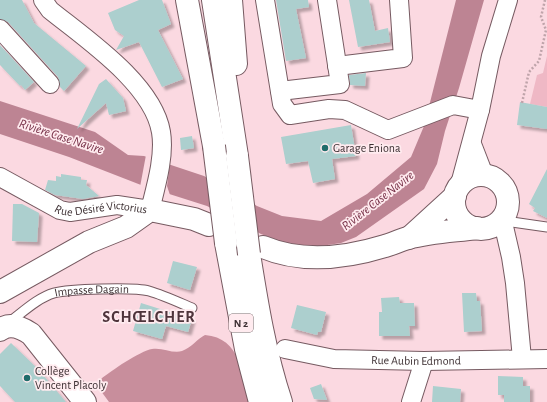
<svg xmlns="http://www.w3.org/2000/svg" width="547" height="402" font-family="'Alegreya Sans',sans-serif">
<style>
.green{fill:#efb8c5}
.forest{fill:#c88e9c}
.water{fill:#bd8493}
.pier{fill:#fbd9e1}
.building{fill:#accfce;filter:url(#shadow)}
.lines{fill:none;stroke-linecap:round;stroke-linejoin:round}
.service-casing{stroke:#765a61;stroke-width:11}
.minor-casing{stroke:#765a61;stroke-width:20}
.tertiary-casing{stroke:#765a61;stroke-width:24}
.secondary-casing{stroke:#765a61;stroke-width:24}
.primary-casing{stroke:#765a61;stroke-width:24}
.path{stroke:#bfa4aa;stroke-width:2.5;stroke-dasharray:2 2;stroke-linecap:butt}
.service{stroke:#fff;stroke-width:9}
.minor{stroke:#fff;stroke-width:18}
.tertiary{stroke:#fff;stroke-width:22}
.secondary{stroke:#fff;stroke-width:22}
.primary{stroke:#fff;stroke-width:22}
.primary-bridge-casing{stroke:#765a61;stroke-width:24;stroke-linecap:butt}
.primary-bridge{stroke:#fff;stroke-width:22}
.poi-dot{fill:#206c6b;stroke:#ffebef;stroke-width:1.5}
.labels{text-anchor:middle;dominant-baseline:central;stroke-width:3.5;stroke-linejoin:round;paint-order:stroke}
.shield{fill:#ffebef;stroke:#77686b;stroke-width:1}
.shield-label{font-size:11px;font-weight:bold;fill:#3d3033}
.poi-label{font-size:12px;fill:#3d3033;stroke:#ffebef;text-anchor:start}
.street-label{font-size:12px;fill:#3d3033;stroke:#ffebef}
.water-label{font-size:13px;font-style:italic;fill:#773047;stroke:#ffebef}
.district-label{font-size:16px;font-weight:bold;letter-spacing:1px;fill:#4e343b;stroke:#ffebef}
</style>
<defs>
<filter id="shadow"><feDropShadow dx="3.5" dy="3.5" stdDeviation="1" flood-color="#0004"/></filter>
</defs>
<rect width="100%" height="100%" fill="#fbd9e1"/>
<path class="green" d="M547,56V107L530,104L537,75L543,73Z"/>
<path class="forest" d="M205,335C241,338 242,374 250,402H109L98,387L101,379C111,371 140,351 152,349C162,347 173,354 182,351C191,348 197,339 205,335Z"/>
<path class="water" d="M456,0H484L459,88L445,131L437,164L424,189L356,237L341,243L314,247L282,242L261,234L207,206L141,185L69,157L0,134V101L95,132L128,155L144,156L204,176L257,206L282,216L321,221L367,194L411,157L424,126Z"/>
<path class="pier" d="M146,155L170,163L167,186L170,195L140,187Z"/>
<g class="building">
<path d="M0,0H22L34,23L86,66L64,91L60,87L58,77L8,22L0,19Z"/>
<path d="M139,0H162L171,24L158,30L183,79L162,87L139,42L116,50L124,36L115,30L108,13Z"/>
<path d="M276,0H308L309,7L296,9L306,58L286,61Z"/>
<path d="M349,0H369L375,31L388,28L390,42L358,47Z"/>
<path d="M0,45L34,82L25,90L21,85L20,86L0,65Z"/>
<path d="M366,73L365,86L350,85L349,75Z"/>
<path d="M106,79L123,98L126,111L109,115L106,103L77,129L99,84Z"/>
<path d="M520,102L547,107V129L517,125Z"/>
<path d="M351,125L356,156L332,159L335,179L313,183L308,161L286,164L281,137Z"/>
<path d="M192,136L194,148L181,150L180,138Z"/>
<path d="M547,169V218L533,211L535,208L529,204Z"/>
<path d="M61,174L81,177V180H87L86,185L99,196L83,199L55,195L45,190L48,180L56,181V176L61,177Z"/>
<path d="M13,204H22L39,213L37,242L12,241Z"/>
<path d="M173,261L197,267L190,290L167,283Z"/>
<path d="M462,293H476L477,301H480L482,331L464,332Z"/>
<path d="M399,297L400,303H414L415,326H409L410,336H379V312H382L381,298Z"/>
<path d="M141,303L192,319L188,332L166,326L162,339L133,331Z"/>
<path d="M297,305L326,312L321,332H318L317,335L291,328Z"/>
<path d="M11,343L37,368L66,402H15L0,386V354Z"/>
<path d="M498,376L523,377V386H530V402H504V395H498Z"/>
<path d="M321,384L327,400L314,399L310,388Z"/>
<path d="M433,386L461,389L460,402H432Z"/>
</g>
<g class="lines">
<g class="service-casing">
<g id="service">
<path d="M504,215L512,222L547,227"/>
<path id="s1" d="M8,323C22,313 37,298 54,293C69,289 134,287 149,291C163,295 178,302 192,308"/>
</g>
</g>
<g class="minor-casing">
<g id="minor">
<path d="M265,0L282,104L290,115L329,109L345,110L388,130L453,105L480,110"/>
<path d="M0,29L50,84"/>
<path d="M337,66L403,58L399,0"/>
<path d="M280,91L340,84L327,0"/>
<path d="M472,144L484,175"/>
<path id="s2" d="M0,177L60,210L70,212L117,205L150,210C156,186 165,156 161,132C153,84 86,39 50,10L43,0"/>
<path d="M460,184L480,110L491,56L508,0"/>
<path d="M502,218L511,257L515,283L522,359"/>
<path id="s3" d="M285,349L334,359L424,361L547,359"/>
<path d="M411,402L424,361"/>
</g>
</g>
<g class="tertiary-casing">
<g id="tertiary">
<circle cx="481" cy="202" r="27"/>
<path d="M409,238L455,196"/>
<path d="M263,247C301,263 346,258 385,246C393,244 400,240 408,238C430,232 455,231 477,228"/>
<path d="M0,292L89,242L126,227L150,210L194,219L209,225"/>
</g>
</g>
<g class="secondary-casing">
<path id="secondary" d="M0,330C10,322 22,328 31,334L85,402"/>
</g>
<g class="primary-casing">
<g id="primary">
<path d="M187,0L214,146"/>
<path d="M213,0L237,156"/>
<path d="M231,0L236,64"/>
<path d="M226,243L246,349L260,402"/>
<path d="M249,254C257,304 265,354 281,402"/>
</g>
</g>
<path class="path" d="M522,103L529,72L539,61L546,30L541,17L545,0"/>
<use href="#service" class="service"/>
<use href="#minor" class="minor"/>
<use href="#tertiary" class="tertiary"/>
<use href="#secondary" class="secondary"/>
<use href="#primary" class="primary"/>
<g class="primary-bridge-casing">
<g id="primary-bridge">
<path d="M214,146L226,243"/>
<path d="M237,156L249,254"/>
</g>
</g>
<use href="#primary-bridge" class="primary-bridge"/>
</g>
<g class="poi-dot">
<circle cx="325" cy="148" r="4"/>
<circle cx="27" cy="378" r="4"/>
</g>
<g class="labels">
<rect class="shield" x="229" y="314" width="24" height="18" rx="3"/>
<g class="shield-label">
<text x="241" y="323">N 2</text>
</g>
<g class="poi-label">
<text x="333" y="148">Garage Eniona</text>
<text x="35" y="371">Collège<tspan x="35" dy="14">Vincent Placoly</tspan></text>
</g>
<g class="street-label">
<text stroke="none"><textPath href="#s2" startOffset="110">Rue Désiré Victorius</textPath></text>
<text stroke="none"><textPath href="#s1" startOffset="93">Impasse Dagain</textPath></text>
<text stroke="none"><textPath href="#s3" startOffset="132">Rue Aubin Edmond</textPath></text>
</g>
<g class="water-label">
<text transform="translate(61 137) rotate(18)">Rivière Case Navire</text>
<text transform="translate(378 201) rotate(-38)">Rivière Case Navire</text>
</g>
<g class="district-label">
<text x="149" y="317">SCHŒLCHER</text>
</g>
</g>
</svg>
